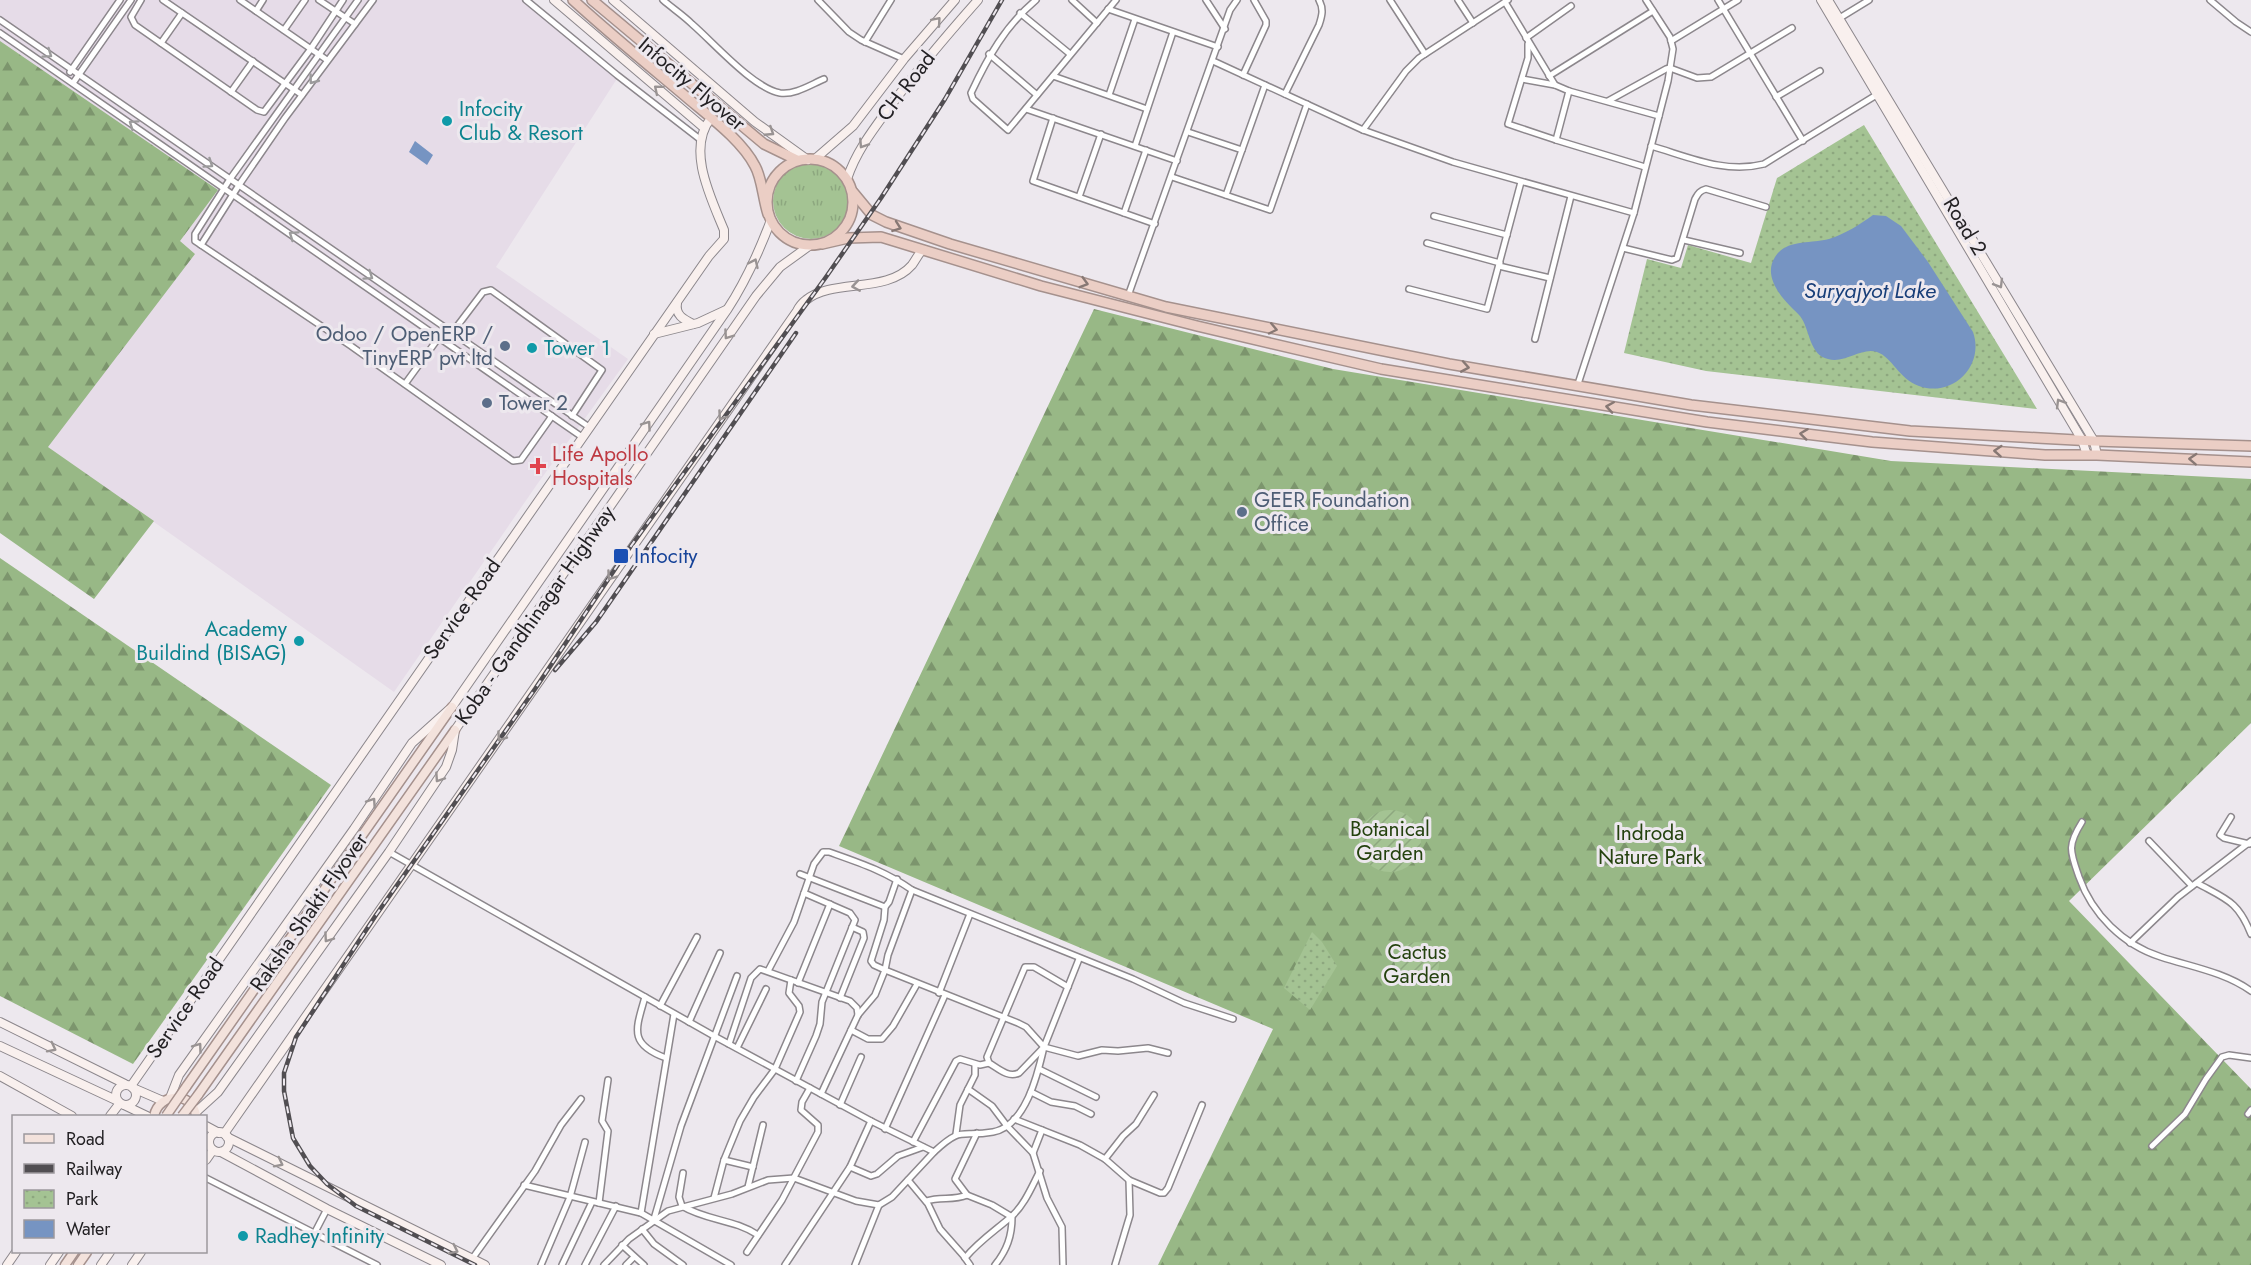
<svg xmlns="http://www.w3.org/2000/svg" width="2251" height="1265" font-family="Jost,sans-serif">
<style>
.built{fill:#e6dce8}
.grass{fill:url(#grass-tufts)}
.forest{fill:url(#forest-firs)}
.park{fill:url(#park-dots)}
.garden{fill:url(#garden-furrows)}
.water{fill:#7694c2}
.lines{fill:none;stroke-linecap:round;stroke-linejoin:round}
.street-casing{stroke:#8c878c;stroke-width:8}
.secondary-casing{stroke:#8c878c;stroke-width:10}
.primary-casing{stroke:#a5918d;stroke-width:11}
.highway-casing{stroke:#a5918d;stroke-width:12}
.street{stroke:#fff;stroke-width:5}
.secondary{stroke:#f9f0ee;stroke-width:8}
.primary{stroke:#f3e2dc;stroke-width:8}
.highway{stroke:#ebcec5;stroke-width:9}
.rail-casing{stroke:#514e52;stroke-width:4.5}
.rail{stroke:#ede8ee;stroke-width:2;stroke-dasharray:7;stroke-linecap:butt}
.primary-bridge-casing{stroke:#a5918d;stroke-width:11;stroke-linecap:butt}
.primary-bridge{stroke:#f3e2dc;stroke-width:8}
.oneway{stroke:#999393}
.oneway2{stroke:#9c9b9c}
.oneway3{stroke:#877874}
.culture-dot{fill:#0f9aa8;stroke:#ede8ee;stroke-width:2}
.service-dot{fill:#5c6f8a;stroke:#ede8ee;stroke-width:2}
.health-dot{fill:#e0444e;stroke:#ede8ee;stroke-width:2}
.transit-dot{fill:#1a4fb4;stroke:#ede8ee;stroke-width:2}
.labels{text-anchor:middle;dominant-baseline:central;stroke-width:6;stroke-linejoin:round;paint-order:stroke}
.street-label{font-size:21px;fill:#232124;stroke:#ede8ee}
.culture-label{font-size:21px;fill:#0d838f;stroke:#ede8ee;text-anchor:start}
.service-label{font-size:21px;fill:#4e5e75;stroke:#ede8ee;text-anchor:start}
.health-label{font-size:21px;fill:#be3a42;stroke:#ede8ee;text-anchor:start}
.transit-label{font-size:21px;fill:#164399;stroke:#ede8ee;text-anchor:start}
.park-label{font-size:21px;fill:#24420e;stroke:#ede8ee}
.water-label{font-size:22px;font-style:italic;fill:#193f79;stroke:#ede8ee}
</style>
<defs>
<pattern id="grass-tufts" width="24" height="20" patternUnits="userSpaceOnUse" patternTransform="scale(1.5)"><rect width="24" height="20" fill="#a4c393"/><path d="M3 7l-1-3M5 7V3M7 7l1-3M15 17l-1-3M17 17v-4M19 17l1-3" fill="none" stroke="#8da77f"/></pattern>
<pattern id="forest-firs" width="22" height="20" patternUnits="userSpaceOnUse" patternTransform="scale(1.5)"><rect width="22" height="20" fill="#98b886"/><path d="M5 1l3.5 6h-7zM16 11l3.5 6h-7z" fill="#7c956d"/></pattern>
<pattern id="park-dots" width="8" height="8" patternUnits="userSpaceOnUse" patternTransform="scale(1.5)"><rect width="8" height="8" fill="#a4c393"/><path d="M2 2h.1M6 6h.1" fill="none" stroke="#8da77f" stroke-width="1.8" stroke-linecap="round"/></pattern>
<pattern id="garden-furrows" width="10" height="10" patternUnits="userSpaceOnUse" patternTransform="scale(1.5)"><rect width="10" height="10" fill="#a4c393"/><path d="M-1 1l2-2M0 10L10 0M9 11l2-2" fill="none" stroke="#8da77f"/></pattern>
</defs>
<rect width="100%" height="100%" fill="#ede8ee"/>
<path class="built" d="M0,0H524L620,74L496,267L628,359L538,483L394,692L48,447L0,508Z"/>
<circle class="grass" cx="811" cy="201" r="38"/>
<g class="forest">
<path d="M0,41L218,190L180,241L195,254L48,447L154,521L94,599L0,533Z"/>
<path d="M1094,309L1333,369L1891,461L2251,479V723L2069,901L2251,1089V1265H1158L1273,1029L839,846Z"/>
<path d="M0,558L331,785L133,1064L0,996Z"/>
</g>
<g class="park">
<path d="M1864,125L2037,409L1706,371L1624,353L1647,259L1681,268L1688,245L1751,263L1777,178Z"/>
<path d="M1312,932L1322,942L1337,966L1310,1010L1284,988Z"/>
</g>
<g class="garden">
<circle cx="1390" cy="841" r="31"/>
<circle cx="1417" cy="964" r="22"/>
</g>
<g class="water">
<path d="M415,141L433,155L427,165L409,152Z"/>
<path d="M1873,215L1886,216L1901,226L1928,262L1973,332C1985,366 1952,398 1919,386C1899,379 1892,357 1877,352C1861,347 1845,364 1828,359C1810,355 1810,332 1802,319C1800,315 1796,312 1793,309C1780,296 1763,276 1775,257C1786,239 1811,244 1829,239C1845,234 1859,225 1873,215Z"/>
</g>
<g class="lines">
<g class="street-casing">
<g id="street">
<path d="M141,0L131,17L135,25L257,110L264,112L310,50L343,0"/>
<path d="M163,0L302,95"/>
<path d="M240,0L327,60"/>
<path d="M319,0L355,24"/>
<path d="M373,0L285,118L239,185L201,245L351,346L513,461L521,460L552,416"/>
<path d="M526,0L617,75L701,140"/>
<path d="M663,0C672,8 683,15 692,24C713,42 753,88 780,93C795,95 810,85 824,79"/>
<path d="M818,0L849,32L861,40L904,59"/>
<path d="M1036,0C1005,26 988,57 971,93L973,99L1008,130L1116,0"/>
<path d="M1072,0L1097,23"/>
<path d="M1206,0L1225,29"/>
<path d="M1390,0L1425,54"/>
<path d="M1458,0L1473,23"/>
<path d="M1718,0L1803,141"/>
<path d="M2210,0L2236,22L2251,32"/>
<path d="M1505,2L1555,85L1569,91L1659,116"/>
<path d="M1108,9L1218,47"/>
<path d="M256,11L263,0"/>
<path d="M1020,13L1070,54"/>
<path d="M1838,19L1869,0"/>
<path d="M0,20L589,427"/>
<path d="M284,30L305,0"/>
<path d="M0,33L582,437"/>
<path d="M1526,38L1571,6"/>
<path d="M1671,41L1738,0"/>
<path d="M865,42L891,0"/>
<path d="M161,43L182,13"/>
<path d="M1528,44V58L1508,124L1556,140"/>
<path d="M989,54L1037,95"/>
<path d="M1213,61L1363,130L1453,162L1634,213"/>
<path d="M70,72L120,0"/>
<path d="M1243,75L1266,25V21L1254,0"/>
<path d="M1053,76L1147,109"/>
<path d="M1549,76L1653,11"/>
<path d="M1522,79L1555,85"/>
<path d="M73,83L131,0"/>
<path d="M1569,91L1556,140L1645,167"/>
<path d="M231,92L253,61"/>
<path d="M1285,94L1319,25C1322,16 1324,9 1319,0"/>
<path d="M1109,95L1135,19"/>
<path d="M1776,97L1820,71"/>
<path d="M1608,101L1666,69L1670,68L1697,78L1711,77L1792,28"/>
<path d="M1026,109L1177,161"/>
<path d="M1053,118L1033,181L1155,224"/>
<path d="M1363,130L1406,71L1419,58L1508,0"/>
<path d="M1188,132L1242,150"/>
<path d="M1135,146L1173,32"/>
<path d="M1651,146C1689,157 1725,174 1764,164L1878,94"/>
<path d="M1172,177L1270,210L1307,104"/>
<path d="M1226,195L1265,85"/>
<path d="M1079,197L1101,134"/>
<path d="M1124,213L1146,150"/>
<path d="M1434,216L1507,235"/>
<path d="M1684,240L1740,253"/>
<path d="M1427,243L1500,263"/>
<path d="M201,245L195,241V234L230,179L358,0"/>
<path d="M1623,248L1672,260L1677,258L1695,199C1698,194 1699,191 1706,189L1766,207"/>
<path d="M1499,266L1550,278"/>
<path d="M1409,289L1487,309L1521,182"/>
<path d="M1128,296L1230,10L1237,0"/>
<path d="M452,333L483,292L491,290L602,370L572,416"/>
<path d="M1535,339L1571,196"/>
<path d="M405,384L445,329"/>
<path d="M1577,387L1634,213L1668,81L1673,49L1670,37L1646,0"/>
<path d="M2231,817L2220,835L2224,838L2249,844"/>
<path d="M2082,822C2067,846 2070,851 2079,877C2092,914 2123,945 2161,957C2192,967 2224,972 2251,991"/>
<path d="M2149,841L2192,886"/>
<path d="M389,852L714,1036L871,1121L934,1152C963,1125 960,1138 993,1132C1026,1126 1038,1073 1044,1047L1026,1027L1018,1023L885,970L888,955L912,890L1133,979L1184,1003L1233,1019"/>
<path d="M800,874L885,907L889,902L897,879"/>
<path d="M2197,883C2226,899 2238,901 2251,934"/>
<path d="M2130,943L2178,897L2251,841"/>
<path d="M768,971L794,922L814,864L823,852H829C860,863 885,871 912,890"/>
<path d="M798,983L830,904"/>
<path d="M1068,987L1034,967H1025L987,1057L989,1063C999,1069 1008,1078 1019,1073L1044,1047L1078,1056L1102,1050L1118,1051L1148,1048L1168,1053"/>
<path d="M939,993L970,914"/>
<path d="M645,997C636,1029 628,1044 666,1058"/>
<path d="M840,998L864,938L863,932L852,927"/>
<path d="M660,1006L697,937"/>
<path d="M689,1022L720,953"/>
<path d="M851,1030L868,1039H882L893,1026L917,984"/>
<path d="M729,1044L751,978L760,969L850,1001L857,1008L858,1015"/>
<path d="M1044,1047L1079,959"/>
<path d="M737,1048L766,989"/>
<path d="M1039,1069L1096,1097"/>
<path d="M796,1081L816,1036L820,1024L822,1002L855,920L850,913L804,893"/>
<path d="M968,1089L992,1106L1007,1126L1033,1153L1047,1198L1062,1227L1063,1265"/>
<path d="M1031,1092L1051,1102L1075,1106L1091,1114"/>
<path d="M821,1094L858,1015L875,995L885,970L874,965L871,961L884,920L885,907"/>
<path d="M840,1105L861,1057"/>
<path d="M2248,1114L2251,1110"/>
<path d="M1014,1119L1080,1145L1105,1159L1129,1180L1160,1193H1164L1168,1188L1202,1105"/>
<path d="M885,1129L945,995"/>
<path d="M956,1134L960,1105L975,1075V1064"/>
<path d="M913,1142L956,1061L960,1059L980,1065L989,1063"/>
<path d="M2152,1146L2185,1114L2206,1079L2222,1057L2229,1055L2251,1058"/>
<path d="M1033,1153L1042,1130"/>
<path d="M1105,1159L1123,1136L1136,1124L1154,1095"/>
<path d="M724,1160L753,1167"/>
<path d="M850,1167L871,1176L877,1174L898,1156L923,1147"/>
<path d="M683,1173L679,1197L682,1206C707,1221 734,1219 758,1235"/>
<path d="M206,1178L377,1265"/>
<path d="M908,1180L928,1204L940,1229L963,1255L970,1265"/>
<path d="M524,1185L641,1213L731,1265"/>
<path d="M748,1187L763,1125"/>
<path d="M967,1195L955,1179L977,1133"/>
<path d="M714,1198L724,1160L740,1121L754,1097L775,1069L800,1012L799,1006L789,993L791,980"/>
<path d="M926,1201C941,1196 953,1201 967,1195L992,1205L1012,1217C1012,1236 1007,1250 995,1265"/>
<path d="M599,1203L608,1131L602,1121L608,1080"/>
<path d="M641,1213L674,1014"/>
<path d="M654,1219L681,1126L737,976"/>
<path d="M642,1229L654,1244L683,1265"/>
<path d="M314,1234L327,1209"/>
<path d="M622,1245L644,1265"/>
<path d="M747,1252L782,1200L818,1132V1125L801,1110L802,1102L810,1088"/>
<path d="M965,1258C979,1241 996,1230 1012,1216C1025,1204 1032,1186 1040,1171"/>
<path d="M472,1259L535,1171L561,1125L581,1099"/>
<path d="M541,1265L570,1197L585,1142"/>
<path d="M562,1265L592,1202"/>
<path d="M585,1265L616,1206"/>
<path d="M604,1265L629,1239L668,1211L732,1194L768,1180L794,1178L856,1201L879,1205L892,1197L934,1152"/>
<path d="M626,1265L634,1257"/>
<path d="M785,1265L850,1167L871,1121"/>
<path d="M855,1265L879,1205"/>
<path d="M1115,1265L1130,1215L1129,1180"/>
</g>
</g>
<g class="secondary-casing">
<g id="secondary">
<path d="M554,0L703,127"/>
<path d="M613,0L755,122L808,160"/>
<path d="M1821,0L2082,440L2087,455"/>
<path d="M1828,0L2094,441L2097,455"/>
<path d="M815,159L853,126L904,59L955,0"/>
<path d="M847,179C856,152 872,131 889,108C917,70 947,35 978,0"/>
<path d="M677,303C675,315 683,319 693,324"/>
<path d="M654,334L698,323L726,310"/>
<path d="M0,1022L125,1084"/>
<path d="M0,1046L118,1101"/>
<path d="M0,1076L72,1116"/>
<circle cx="126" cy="1095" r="10"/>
<path d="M131,1086L709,256L724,239V230C711,198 686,149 711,118"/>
<path d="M133,1088L163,1101"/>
<path d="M170,1098L179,1075L354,829L412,743L452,707L727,310C746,281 759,252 771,220"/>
<path d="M124,1105L147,1116"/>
<path d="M196,1112L218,1092L389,852L446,767L452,750L455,730L756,296L780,267L809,246"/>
<path d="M110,1116L120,1103"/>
<path d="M206,1126L219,1133"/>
<circle cx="219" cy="1142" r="10"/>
<path d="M224,1134L797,311C799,307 802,303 806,300C833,278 887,294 912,265C915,261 918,255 922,250"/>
<path d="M227,1137L485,1265"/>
<path d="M221,1152L327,1209L441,1265"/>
<path d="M206,1160L213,1150"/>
<path d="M7,1265L16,1252"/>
<path d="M50,1265L59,1252"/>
<path d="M101,1265L110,1252"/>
<path d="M132,1265L141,1252"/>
</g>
</g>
<g class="primary-casing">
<g id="primary">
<path d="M186,1087L452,707"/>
<path d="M198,1095L455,730"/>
<path d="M154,1116C159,1092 193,1091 196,1116"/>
<path d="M65,1265L74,1252"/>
<path d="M78,1265L87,1252"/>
</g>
</g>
<g class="highway-casing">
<g id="highway">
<path d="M573,0C609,33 647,64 684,95C707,115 741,139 755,166C762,178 763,199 768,214"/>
<path d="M592,0L764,144L797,160"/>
<circle cx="810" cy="202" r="43"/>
<path d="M853,192L872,215L886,222L950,244L1166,307L1449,364L1691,405L1910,431L2094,441L2251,446"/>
<path d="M822,244L848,238L881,237L1041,286L1197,326L1381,369L1707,422L1872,442L2045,455H2097L2251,462"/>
</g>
</g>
<use href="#street" class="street"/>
<use href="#secondary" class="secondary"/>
<use href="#primary" class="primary"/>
<use href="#highway" class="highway"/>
<g class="rail-casing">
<g id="rail">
<path d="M555,670L596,622L796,333"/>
<path d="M475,1265L356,1206L327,1184L310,1166L293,1138L284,1091V1073L296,1037L376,915L535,689L623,557L826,277L881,198L945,99L1002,0"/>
</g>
</g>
<use href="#rail" class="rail"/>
<g class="primary-bridge-casing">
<g id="primary-bridge">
<path d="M166,1116L186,1087"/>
<path d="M182,1116L198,1095"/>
</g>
</g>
<use href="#primary-bridge" class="primary-bridge"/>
</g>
<defs><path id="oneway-chevron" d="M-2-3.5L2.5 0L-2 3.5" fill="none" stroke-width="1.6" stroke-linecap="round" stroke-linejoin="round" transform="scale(1.5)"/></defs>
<g class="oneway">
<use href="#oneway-chevron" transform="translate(937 21) rotate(-49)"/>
<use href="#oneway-chevron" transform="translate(658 89) rotate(-140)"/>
<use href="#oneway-chevron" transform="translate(770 132) rotate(33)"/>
<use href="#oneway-chevron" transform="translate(863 144) rotate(123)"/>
<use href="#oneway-chevron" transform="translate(754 263) rotate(-65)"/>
<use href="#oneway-chevron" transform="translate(1999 284) rotate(59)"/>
<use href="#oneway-chevron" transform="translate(856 286) rotate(171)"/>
<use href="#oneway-chevron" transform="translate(728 335) rotate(125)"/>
<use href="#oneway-chevron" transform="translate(2060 403) rotate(-121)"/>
<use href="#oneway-chevron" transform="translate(722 416) rotate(125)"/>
<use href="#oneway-chevron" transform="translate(647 425) rotate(-55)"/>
<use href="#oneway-chevron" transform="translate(611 576) rotate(125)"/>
<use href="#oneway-chevron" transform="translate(501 737) rotate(125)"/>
<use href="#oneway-chevron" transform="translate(439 778) rotate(124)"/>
<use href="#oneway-chevron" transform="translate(372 802) rotate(-56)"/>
<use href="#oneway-chevron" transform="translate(328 938) rotate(125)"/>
<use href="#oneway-chevron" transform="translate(198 1047) rotate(-54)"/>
<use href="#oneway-chevron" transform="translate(52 1048) rotate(27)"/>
<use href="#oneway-chevron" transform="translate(279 1163) rotate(27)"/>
<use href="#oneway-chevron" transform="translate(454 1250) rotate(26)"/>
</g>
<g class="oneway2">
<use href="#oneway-chevron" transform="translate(48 54) rotate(35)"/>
<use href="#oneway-chevron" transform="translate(313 80) rotate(127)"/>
<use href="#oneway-chevron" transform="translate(133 124) rotate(-145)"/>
<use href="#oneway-chevron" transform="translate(209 164) rotate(34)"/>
<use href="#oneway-chevron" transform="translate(293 235) rotate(-145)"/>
<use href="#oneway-chevron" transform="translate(369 276) rotate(35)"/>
</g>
<g class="oneway3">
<use href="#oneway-chevron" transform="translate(897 227) rotate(20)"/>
<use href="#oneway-chevron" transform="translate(1084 283) rotate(16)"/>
<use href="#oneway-chevron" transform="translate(1273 329) rotate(12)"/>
<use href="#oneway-chevron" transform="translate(1465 367) rotate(10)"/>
<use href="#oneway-chevron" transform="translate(1610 407) rotate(-171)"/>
<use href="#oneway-chevron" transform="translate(1804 434) rotate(-173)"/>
<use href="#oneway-chevron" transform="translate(1998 451) rotate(-176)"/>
<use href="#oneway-chevron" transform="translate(2193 459) rotate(-177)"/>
</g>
<g class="culture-dot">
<circle cx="447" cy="121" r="6"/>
<circle cx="532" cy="348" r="6"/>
<circle cx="299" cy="641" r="6"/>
<circle cx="243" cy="1236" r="6"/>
</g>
<g class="service-dot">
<circle cx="505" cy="346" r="6"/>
<circle cx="487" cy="403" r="6"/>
<circle cx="1242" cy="512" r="6"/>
</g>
<path class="health-dot" d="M535 457h6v6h6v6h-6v6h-6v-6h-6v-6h6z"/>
<rect class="transit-dot" x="613" y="548" width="16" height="16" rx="3"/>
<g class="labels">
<g class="street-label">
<text transform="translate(692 84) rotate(40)">Infocity Flyover</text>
<text transform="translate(906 86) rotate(-53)">CH Road</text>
<text transform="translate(1965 226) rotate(59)">Road 2</text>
<text transform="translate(462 609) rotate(-55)">Service Road</text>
<text transform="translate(535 615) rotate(-55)">Koba - Gandhinagar Highway</text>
<text transform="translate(309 912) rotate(-55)">Raksha Shakti Flyover</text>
<text transform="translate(185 1008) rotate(-55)">Service Road</text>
</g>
<g class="culture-label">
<text x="459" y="109">Infocity<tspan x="459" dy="24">Club &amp; Resort</tspan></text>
<text x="544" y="348">Tower 1</text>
<text x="287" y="629" text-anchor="end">Academy<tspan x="287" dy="24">Buildind (BISAG)</tspan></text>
<text x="255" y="1236">Radhey Infinity</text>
</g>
<g class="service-label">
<text x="493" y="334" text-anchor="end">Odoo / OpenERP /<tspan x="493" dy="24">TinyERP pvt ltd</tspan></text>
<text x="499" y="403">Tower 2</text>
<text x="1254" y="500">GEER Foundation<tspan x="1254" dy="24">Office</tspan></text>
</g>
<g class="health-label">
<text x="552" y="454">Life Apollo<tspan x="552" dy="24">Hospitals</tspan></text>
</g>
<g class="transit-label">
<text x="634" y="556">Infocity</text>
</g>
<g class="park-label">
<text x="1390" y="829">Botanical<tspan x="1390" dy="24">Garden</tspan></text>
<text x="1650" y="833">Indroda<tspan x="1650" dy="24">Nature Park</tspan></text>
<text x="1417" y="952">Cactus<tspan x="1417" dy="24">Garden</tspan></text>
</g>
<g class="water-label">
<text x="1870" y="290">Suryajyot Lake</text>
</g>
</g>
<rect x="12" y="1115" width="195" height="138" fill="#ede8ee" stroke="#9c989d" stroke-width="1.5"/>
<rect x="24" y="1134" width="30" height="9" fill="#f3e2dc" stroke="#9c989d" stroke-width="1.5"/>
<text x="66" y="1145" font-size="18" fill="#232124">Road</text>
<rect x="24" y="1164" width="30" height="9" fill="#514e52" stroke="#9c989d" stroke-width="1.5"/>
<text x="66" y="1175" font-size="18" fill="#232124">Railway</text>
<rect x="24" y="1190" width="30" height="18" fill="url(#park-dots)" stroke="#9c989d" stroke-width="1.5"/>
<text x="66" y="1205" font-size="18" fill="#232124">Park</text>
<rect x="24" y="1220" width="30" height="18" fill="#7694c2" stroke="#9c989d" stroke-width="1.5"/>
<text x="66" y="1235" font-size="18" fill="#232124">Water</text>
</svg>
